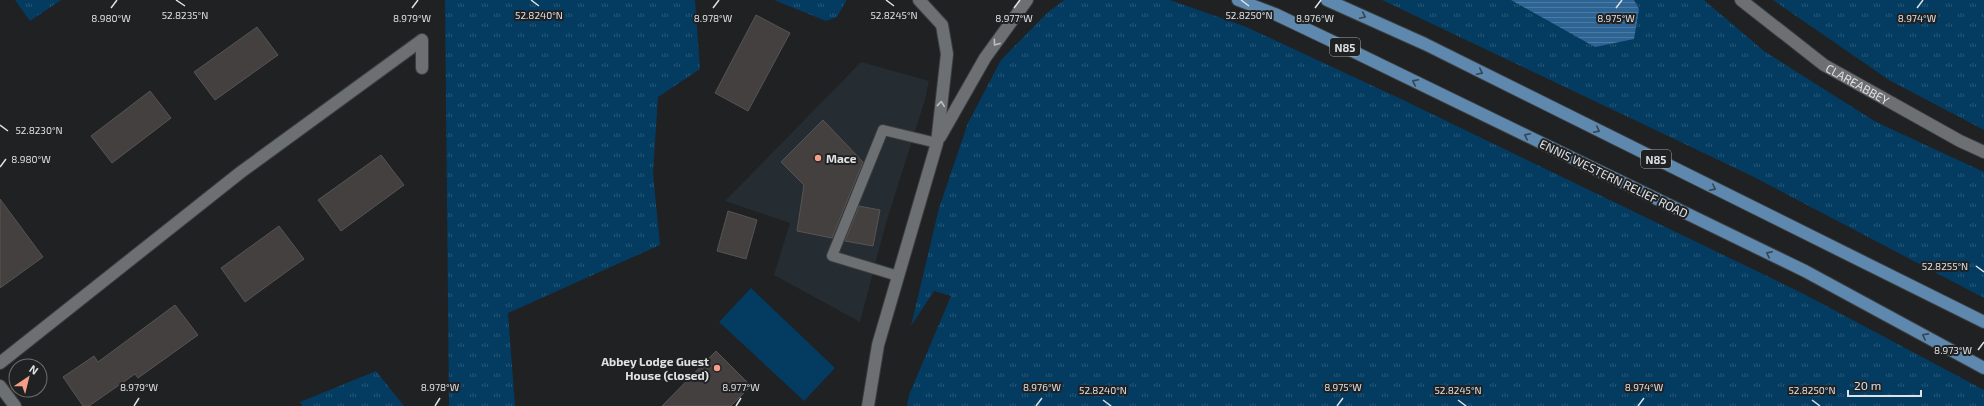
<svg xmlns="http://www.w3.org/2000/svg" width="1984" height="406" font-family="'Exo 2',sans-serif">
<style>
.built{fill:#252c32}
.grass{fill:url(#grass-tufts)}
.park{fill:#043b61}
.water{fill:url(#water-rules)}
.building{fill:#44403f;stroke:#585453}
.lines{fill:none;stroke-linecap:round;stroke-linejoin:round}
.service-casing{stroke:#3c3e40;stroke-width:12}
.minor-casing{stroke:#3c3e40;stroke-width:14}
.secondary-casing{stroke:#3c3e40;stroke-width:14}
.primary-casing{stroke:#3c3e40;stroke-width:14}
.service{stroke:#6d7073;stroke-width:10}
.minor{stroke:#6d7073;stroke-width:12}
.secondary{stroke:#6d7073;stroke-width:12}
.primary{stroke:#5e88ad;stroke-width:12}
.oneway{stroke:#354553}
.oneway2{stroke:#bdbfc1}
.ticks{fill:none;stroke:#dfe1e2;stroke-width:1.5}
.poi-dot{fill:#f49e8a;stroke:#1f2123;stroke-width:1.5}
.labels{text-anchor:middle;dominant-baseline:central;stroke-width:4;stroke-linejoin:round;paint-order:stroke}
.shield{fill:#1f2123;stroke:#a5a7a9;stroke-width:1}
.shield-label{font-size:11px;font-weight:bold;fill:#dfe1e2}
.street-label{font-size:12px;fill:#dfe1e2;stroke:#1f2123}
.poi-label{font-size:12px;font-weight:bold;fill:#dfe1e2;stroke:#1f2123;text-anchor:start}
.ticks-label{font-size:10px;text-anchor:middle;fill:#dfe1e2;stroke:#1f2123;stroke-width:4;stroke-linejoin:round;paint-order:stroke}
</style>
<defs>
<pattern id="grass-tufts" width="24" height="20" patternUnits="userSpaceOnUse"><rect width="24" height="20" fill="#043b61"/><path d="M3 7l-1-3M5 7V3M7 7l1-3M15 17l-1-3M17 17v-4M19 17l1-3" fill="none" stroke="#285777"/></pattern>
<pattern id="water-rules" width="6" height="5" patternUnits="userSpaceOnUse"><rect width="6" height="5" fill="#2d6493"/><path d="M0 2.5h6" fill="none" stroke="#4b7aa2"/></pattern>
</defs>
<rect width="100%" height="100%" fill="#1f2123"/>
<path class="built" d="M861,62L929,81L925,100L886,223L860,322L774,275L790,223L725,201Z"/>
<g class="grass">
<path d="M15,0H61L30,21Z"/>
<path d="M445,0H695L700,69L658,97L653,173L660,245L508,313L515,406H449Z"/>
<path d="M774,0H846V1L837,17L826,21Z"/>
<path d="M1064,0H1170L1244,26L1401,99L1802,293L1984,390V406H907L909,395L951,296L934,291L911,326L939,208L968,123L1001,60L1047,13Z"/>
<path d="M1382,0H1704L1764,51L1876,122L1984,172V298L1752,176Z"/>
<path d="M1773,0H1984V130L1889,80Z"/>
<path d="M376,371L404,406H302L300,402Z"/>
</g>
<path class="park" d="M751,288L835,368L804,401L719,322Z"/>
<path class="water" d="M1511,0H1634L1639,9L1634,39L1595,47Z"/>
<g class="building">
<path d="M756,15L790,33L748,111L715,93Z"/>
<path d="M257,27L278,55L215,100L194,72Z"/>
<path d="M150,91L171,118L112,163L91,136Z"/>
<path d="M823,120L863,162L832,238L797,231L804,185L781,162Z"/>
<path d="M381,155L404,185L341,231L318,200Z"/>
<path d="M0,199L43,257L0,288Z"/>
<path d="M859,206L880,210L873,246L845,241Z"/>
<path d="M728,211L757,220L746,259L717,251Z"/>
<path d="M279,226L304,259L245,302L221,268Z"/>
<path d="M175,305L198,335L138,378L135,374L89,406H83L63,377L94,356L98,362Z"/>
<path d="M716,351L751,386L731,406H662Z"/>
</g>
<g class="lines">
<g class="service-casing">
<path id="service" d="M898,276L832,256L883,130L937,143"/>
</g>
<g class="minor-casing">
<g id="minor">
<path id="s1" d="M1741,0L1824,65L1960,141L1984,152"/>
<path d="M0,363L241,172L422,40V68"/>
<path d="M0,386L15,406"/>
</g>
</g>
<g class="secondary-casing">
<g id="secondary">
<path d="M940,137L985,58L1027,0"/>
<path d="M868,406L878,345L937,143L947,54L942,25L919,0"/>
</g>
</g>
<g class="primary-casing">
<g id="primary">
<path d="M1238,0L1275,14L1342,46L1805,271L1984,368"/>
<path d="M1327,0L1425,44L1984,322"/>
</g>
</g>
<use href="#service" class="service"/>
<use href="#minor" class="minor"/>
<use href="#secondary" class="secondary"/>
<use href="#primary" class="primary"/>
</g>
<defs><path id="oneway-chevron" d="M-2-3.5L2.5 0L-2 3.5" fill="none" stroke-width="1.6" stroke-linecap="round" stroke-linejoin="round"/></defs>
<g class="oneway">
<use href="#oneway-chevron" transform="translate(1363 16) rotate(25)"/>
<use href="#oneway-chevron" transform="translate(1480 72) rotate(26)"/>
<use href="#oneway-chevron" transform="translate(1415 82) rotate(-154)"/>
<use href="#oneway-chevron" transform="translate(1597 130) rotate(26)"/>
<use href="#oneway-chevron" transform="translate(1527 136) rotate(-154)"/>
<use href="#oneway-chevron" transform="translate(1713 188) rotate(26)"/>
<use href="#oneway-chevron" transform="translate(1769 254) rotate(-154)"/>
<use href="#oneway-chevron" transform="translate(1925 336) rotate(-152)"/>
</g>
<g class="oneway2">
<use href="#oneway-chevron" transform="translate(996 43) rotate(126)"/>
<use href="#oneway-chevron" transform="translate(941 104) rotate(-84)"/>
</g>
<path class="ticks" d="M176,0L185,6M531,0L539,6M886,0L894,6M1241,0L1249,6M111,8L117,0M412,8L418,0M713,8L719,0M1014,8L1020,0M1315,8L1321,0M1616,8L1622,0M1917,8L1923,0M0,125L8,131M0,167L6,159M1976,266L1984,272M1978,350L1984,342M1103,400L1111,406M1458,400L1466,406M1812,400L1820,406M134,406L139,398M435,406L440,398M736,406L741,398M1036,406L1042,398M1337,406L1343,398M1638,406L1644,398"/>
<g class="poi-dot">
<circle cx="818" cy="158" r="4"/>
<circle cx="717" cy="368" r="4"/>
</g>
<g class="labels">
<g class="shield">
<rect x="1330" y="38" width="30" height="18" rx="3"/>
<rect x="1641" y="150" width="30" height="18" rx="3"/>
</g>
<g class="shield-label">
<text x="1345" y="47">N85</text>
<text x="1656" y="159">N85</text>
</g>
<g class="street-label">
<text stroke="none"><textPath href="#s1" startOffset="144">CLAREABBEY</textPath></text>
<text transform="translate(1614 178) rotate(26)">ENNIS WESTERN RELIEF ROAD</text>
</g>
<g class="poi-label">
<text x="826" y="158">Mace</text>
<text x="709" y="361" text-anchor="end">Abbey Lodge Guest<tspan x="709" dy="14">House (closed)</tspan></text>
</g>
</g>
<g class="ticks-label">
<text x="1249" y="19">52.8250°N</text>
<text x="185" y="19">52.8235°N</text>
<text x="539" y="19">52.8240°N</text>
<text x="894" y="19">52.8245°N</text>
<text x="111" y="22">8.980°W</text>
<text x="412" y="22">8.979°W</text>
<text x="713" y="22">8.978°W</text>
<text x="1014" y="22">8.977°W</text>
<text x="1315" y="22">8.976°W</text>
<text x="1616" y="22">8.975°W</text>
<text x="1917" y="22">8.974°W</text>
<text x="39" y="134">52.8230°N</text>
<text x="31" y="163">8.980°W</text>
<text x="1945" y="270">52.8255°N</text>
<text x="1953" y="354">8.973°W</text>
<text x="139" y="391">8.979°W</text>
<text x="440" y="391">8.978°W</text>
<text x="741" y="391">8.977°W</text>
<text x="1042" y="391">8.976°W</text>
<text x="1343" y="391">8.975°W</text>
<text x="1644" y="391">8.974°W</text>
<text x="1103" y="394">52.8240°N</text>
<text x="1458" y="394">52.8245°N</text>
<text x="1812" y="394">52.8250°N</text>
</g>
<g transform="translate(28 378) rotate(35)"><circle r="19" fill="#1f2123" stroke="#6c6e6f"/>
<path d="M0-3L7 15L0 10L-7 15Z" fill="#f49e8a"/>
<text y="-6" font-size="11" font-weight="bold" text-anchor="middle" fill="#dfe1e2">N</text>
</g>
<path d="M1848 390v6h73v-6" fill="none" stroke="#dfe1e2" stroke-width="2"/>
<text x="1854" y="390" font-size="12" fill="#dfe1e2" stroke="#1f2123" stroke-width="3" paint-order="stroke">20 m</text>
</svg>
